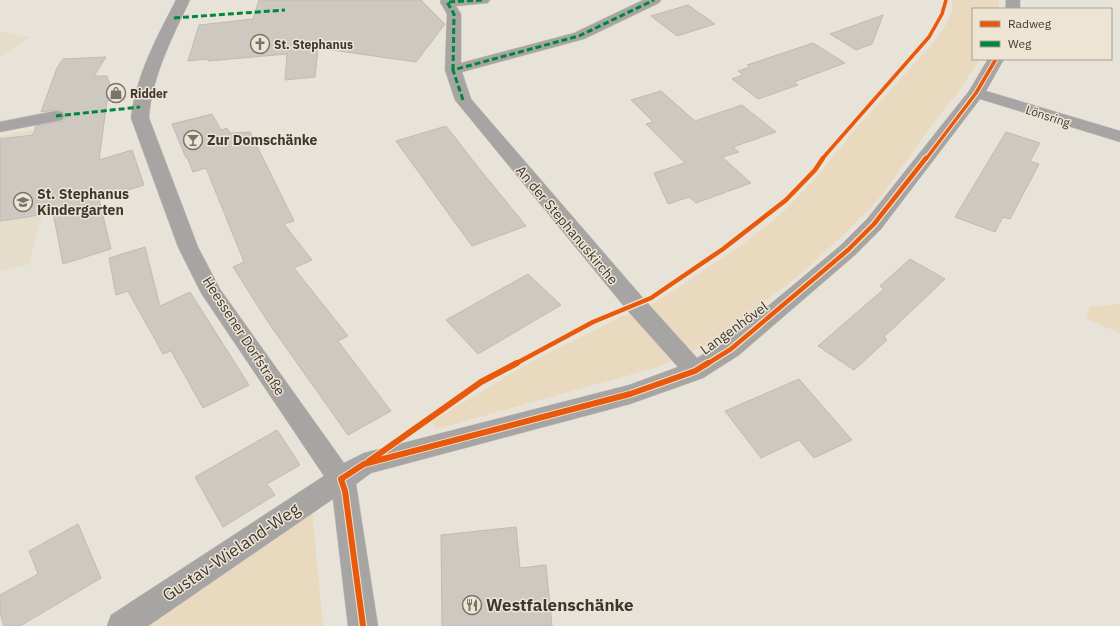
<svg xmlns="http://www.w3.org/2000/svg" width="1120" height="626" font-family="'IBM Plex Sans',sans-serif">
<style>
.built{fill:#e6dcca}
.green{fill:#e9dabf}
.building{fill:#cdc9c1;stroke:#bfbbb3}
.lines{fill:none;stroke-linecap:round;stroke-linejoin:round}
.minor-casing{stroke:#c4c0b9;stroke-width:1}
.minor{fill:#a7a5a4;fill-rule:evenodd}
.quiet{stroke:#00873e;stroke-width:3;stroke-dasharray:6 3;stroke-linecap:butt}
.cycleway-far2-casing{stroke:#eee4d3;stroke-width:5.5}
.cycleway-far1-casing{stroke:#eee4d3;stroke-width:7}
.cycleway-casing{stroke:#eee4d3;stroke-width:8}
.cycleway-far2{stroke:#e8590c;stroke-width:3.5}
.cycleway-far1{stroke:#e8590c;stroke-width:4.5}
.cycleway{stroke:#e8590c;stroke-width:6}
.labels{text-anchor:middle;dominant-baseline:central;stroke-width:3;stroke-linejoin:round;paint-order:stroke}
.far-poi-label{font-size:12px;font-weight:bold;fill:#3c3831;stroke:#eee4d3;text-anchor:start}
.far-street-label{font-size:12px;fill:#3c3831;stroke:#eee4d3}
.poi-label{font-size:14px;font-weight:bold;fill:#3c3831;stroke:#eee4d3;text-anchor:start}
.street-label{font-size:14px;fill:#3c3831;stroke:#eee4d3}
.near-street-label{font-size:17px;fill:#3c3831;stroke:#eee4d3}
.near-poi-label{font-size:17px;font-weight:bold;fill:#3c3831;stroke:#eee4d3;text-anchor:start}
</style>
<rect width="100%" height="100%" fill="#e8e3d9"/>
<g class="built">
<path d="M0,32L31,37L0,57Z"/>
<path d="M56,125L62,140L29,264L0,272V136Z"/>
</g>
<g class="green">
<path d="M952,0H999V9H973V59H980L958,92L925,134L884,193L847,232L791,282L705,345L658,367L437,429L431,422L527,364L621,317L656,302L739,247L780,215L814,180L852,133L932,44L944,28L952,11Z"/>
<path d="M1120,304V333L1086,319L1090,307Z"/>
<path d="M312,510L323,626H137Z"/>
</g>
<g class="building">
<path d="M259,0H421L445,24L416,62L318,48L315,77L285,80L287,54L208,61V59L188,61L199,25L253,19Z"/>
<path d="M688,5L715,24L677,36L651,16Z"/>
<path d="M883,15L872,44L856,50L830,34Z"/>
<path d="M813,43L845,63L794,82L798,85L758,99L732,79L743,75L738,71L750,67L747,65Z"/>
<path d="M106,57L94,76H107L115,100L107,101L99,160L132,150L144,185L99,199L111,249L63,264L53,213L0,221V139L33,135L36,126L63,121L66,116L62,111L56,110L41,112L57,68L63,59Z"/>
<path d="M661,91L695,121L742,105L776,132L733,147L739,152L722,157L751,183L696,203L689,197L668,204L654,173L685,163L646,124L653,122L631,100Z"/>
<path d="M212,114L221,130L227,128L230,133L250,132L294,221L284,224L312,260L294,268L348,336L338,341L391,411L348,435L268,322L233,267L244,262L206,168L193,172L187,157L186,158L172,124Z"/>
<path d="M446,126L478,167L526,226L472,246L396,141Z"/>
<path d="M1006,132L1040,143L1030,161L1039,164L1010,219L1003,217L995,232L955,217Z"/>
<path d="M145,247L160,306L190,292L249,385L203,408L171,351L163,354L128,291L116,295L109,258Z"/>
<path d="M910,259L945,279L884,337L887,340L854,370L818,346L884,289L880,286Z"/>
<path d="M528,274L561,305L478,354L446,320Z"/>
<path d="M799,379L852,440L814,458L799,440L761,458L725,411Z"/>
<path d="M277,430L300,465L267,484L275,495L223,527L195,477Z"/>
<path d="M78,524L101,578L20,626H4L0,613V595L38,574L29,551Z"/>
<path d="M516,527L520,568L546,565L552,626H442L441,535Z"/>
</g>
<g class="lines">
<g class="minor-casing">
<g id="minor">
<path d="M176,0H190C172,38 152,76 149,118L198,247L220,289L344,463L364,453L629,385L678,367L627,310L455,100L445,70L447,14L440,2L441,0H490L488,3L456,6L461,14V63L574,33L643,0H661L659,3L584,39L462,72L471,99L643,298L697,358L723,343L785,292L841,245L867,219L969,91L988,59H1004L986,91L1120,131V142L980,99L881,229L855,255L739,355L703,378L630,404L371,473L356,484L378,626H348L333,499L148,626H107L111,615L324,476L201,293L178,247L131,118C136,75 157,37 176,0Z"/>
<rect x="1006" y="0" width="14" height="9"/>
<path d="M56,111L62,112L65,116L62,120L0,132V122Z"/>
</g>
</g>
<use href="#minor" class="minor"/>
<g class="quiet">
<path d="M174,18L285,10"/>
<path d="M453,70L454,14L447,2L483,0"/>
<path d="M463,100L453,70L579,36L654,0"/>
<path d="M56,116L140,107"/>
</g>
<g class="cycleway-far2-casing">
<g id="cycleway-far2">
<path d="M822,159L929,37L942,14L946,0"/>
<path d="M926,159L976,93L996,59"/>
</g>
</g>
<g class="cycleway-far1-casing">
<g id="cycleway-far1">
<path d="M515,364L593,322L651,298L723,249L786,200L815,170L823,158"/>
<path d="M707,364L731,349L848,250L874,224L926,158"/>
</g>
</g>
<g class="cycleway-casing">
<g id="cycleway">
<path d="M369,461L481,382L517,363"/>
<path d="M363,626L345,491L341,479L364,464L630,394L695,371L708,363"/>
</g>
</g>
<use href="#cycleway-far2" class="cycleway-far2"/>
<use href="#cycleway-far1" class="cycleway-far1"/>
<use href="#cycleway" class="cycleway"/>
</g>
<defs>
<g id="church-ring" transform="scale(1)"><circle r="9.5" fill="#eee4d3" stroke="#78746c" stroke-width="1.5"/><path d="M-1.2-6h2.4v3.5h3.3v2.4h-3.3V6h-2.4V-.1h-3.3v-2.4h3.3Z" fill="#78746c"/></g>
<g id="shop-ring" transform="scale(1)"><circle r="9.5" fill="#eee4d3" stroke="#78746c" stroke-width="1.5"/><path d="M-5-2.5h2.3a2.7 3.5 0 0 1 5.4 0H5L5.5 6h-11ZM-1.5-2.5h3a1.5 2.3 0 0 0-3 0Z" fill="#78746c"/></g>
<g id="bar-ring" transform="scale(1)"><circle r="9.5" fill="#eee4d3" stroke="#78746c" stroke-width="1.5"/><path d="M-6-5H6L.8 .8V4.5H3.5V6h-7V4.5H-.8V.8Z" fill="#78746c"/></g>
<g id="school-ring" transform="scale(1)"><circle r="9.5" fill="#eee4d3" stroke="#78746c" stroke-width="1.5"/><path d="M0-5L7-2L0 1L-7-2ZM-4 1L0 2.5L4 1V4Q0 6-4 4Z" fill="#78746c"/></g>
<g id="restaurant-ring" transform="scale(1)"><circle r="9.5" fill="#eee4d3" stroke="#78746c" stroke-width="1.5"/><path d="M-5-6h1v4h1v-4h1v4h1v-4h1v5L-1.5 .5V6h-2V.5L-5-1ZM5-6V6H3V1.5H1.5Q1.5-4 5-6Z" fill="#78746c"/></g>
</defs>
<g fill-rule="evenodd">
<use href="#church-ring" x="260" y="44"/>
<use href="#shop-ring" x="116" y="93"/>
<use href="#bar-ring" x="193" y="140"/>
<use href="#school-ring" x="23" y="202"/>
<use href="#restaurant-ring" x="472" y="605"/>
</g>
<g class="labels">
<g class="far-poi-label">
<text x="274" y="44">St. Stephanus</text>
<text x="130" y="93">Ridder</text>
</g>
<g class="far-street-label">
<text transform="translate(1048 116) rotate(18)">Lönsring</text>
</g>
<g class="poi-label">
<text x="207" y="140">Zur Domschänke</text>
<text x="37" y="194">St. Stephanus<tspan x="37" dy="16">Kindergarten</tspan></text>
</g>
<g class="street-label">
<text transform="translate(567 225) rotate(50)">An der Stephanuskirche</text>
<text transform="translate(734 328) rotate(-36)">Langenhövel</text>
<text transform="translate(244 336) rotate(57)">Heessener Dorfstraße</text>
</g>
<g class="near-street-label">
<text transform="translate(231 552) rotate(-34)">Gustav-Wieland-Weg</text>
</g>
<g class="near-poi-label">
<text x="486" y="605">Westfalenschänke</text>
</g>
</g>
<rect x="972" y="8" width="140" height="52" fill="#eee4d3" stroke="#a79f92"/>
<rect x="980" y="21" width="20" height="6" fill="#e8590c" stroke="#a79f92"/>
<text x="1008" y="28" font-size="12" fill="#3c3831">Radweg</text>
<rect x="980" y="41" width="20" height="6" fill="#00873e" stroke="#a79f92"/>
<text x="1008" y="48" font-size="12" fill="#3c3831">Weg</text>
</svg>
